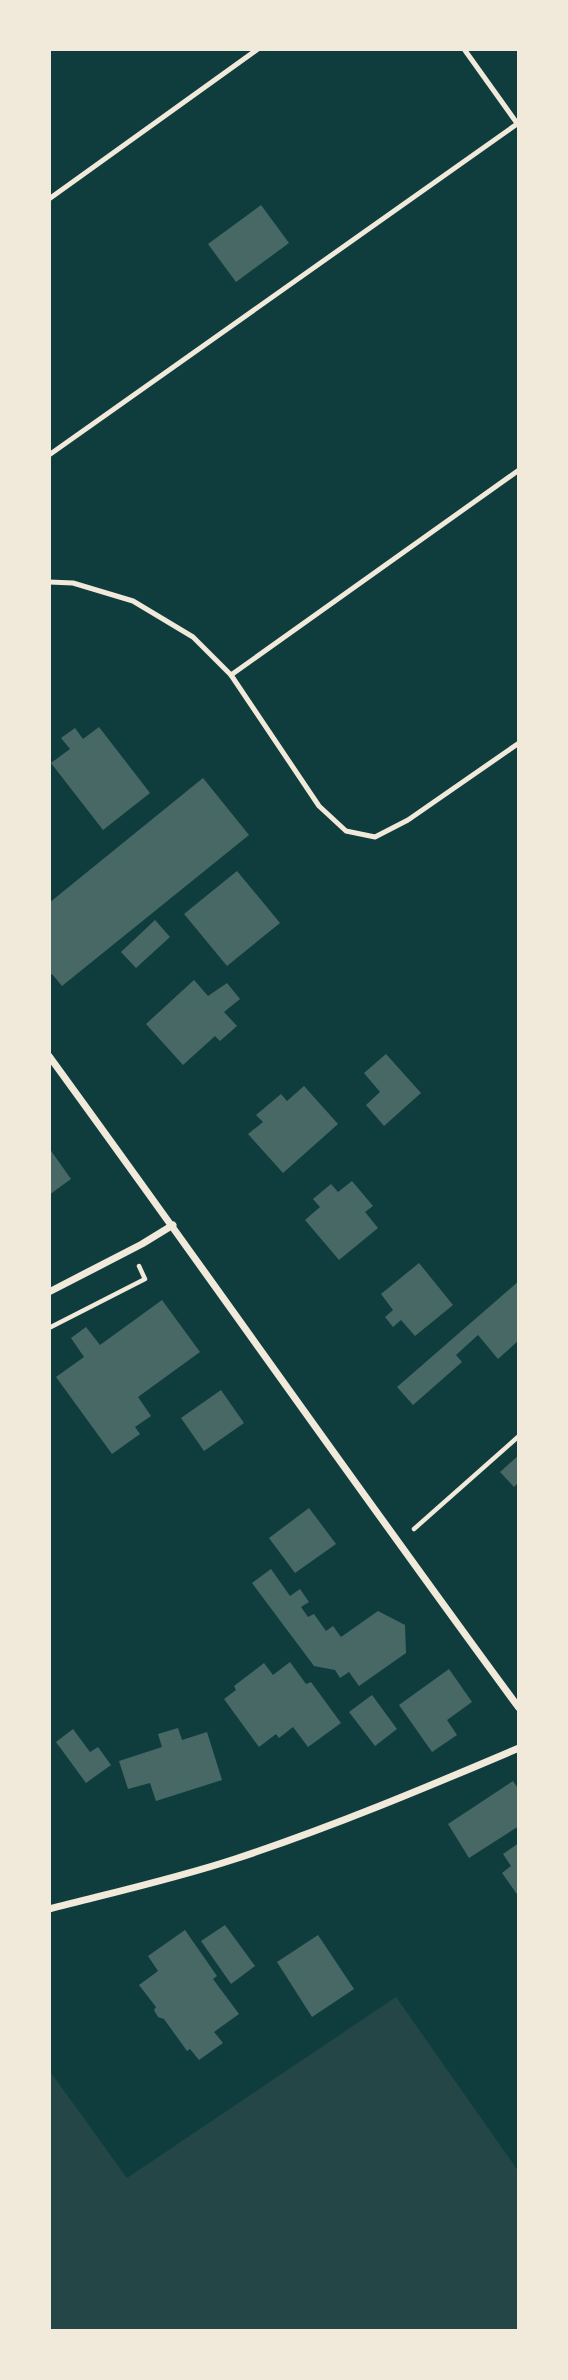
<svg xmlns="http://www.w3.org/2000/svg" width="568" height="2380" font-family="'Space Grotesk',sans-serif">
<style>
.green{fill:#244646}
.building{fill:#486865}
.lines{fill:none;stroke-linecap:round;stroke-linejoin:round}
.path{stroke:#f1e9da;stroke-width:4.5}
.service{stroke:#f1e9da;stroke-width:5}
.minor{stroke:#f1e9da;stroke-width:7}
</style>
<rect width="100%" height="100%" fill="#0f3d3e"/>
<path class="green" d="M396,1997L519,2172V2331H49V2070L127,2178Z"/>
<g class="building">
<path d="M261,205L289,243L236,282L208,244Z"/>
<path d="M99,727L150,793L103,830L51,763L70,749L61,738L75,728L83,739Z"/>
<path d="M203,778L249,835L62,986L52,974L49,977V903Z"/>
<path d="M237,871L280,923L227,966L184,914Z"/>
<path d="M155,920L170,937L136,968L121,952Z"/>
<path d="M194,980L208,996L227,983L240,999L224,1012L237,1026L220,1041L215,1036L183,1065L146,1024Z"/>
<path d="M386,1054L421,1093L384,1126L366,1105L380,1092L364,1073Z"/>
<path d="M304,1086L338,1124L283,1173L248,1134L263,1122L256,1115L281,1094L287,1101Z"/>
<path d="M49,1148L71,1179L49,1195Z"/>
<path d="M352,1181L373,1206L365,1212L378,1228L339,1260L305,1220L320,1207L313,1199L331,1184L338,1192Z"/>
<path d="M419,1263L453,1305L415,1336L401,1320L393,1327L385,1317L393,1310L381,1294Z"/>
<path d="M519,1281V1340L498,1359L478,1335L456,1355L462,1362L413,1405L397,1387Z"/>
<path d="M162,1300L200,1352L138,1397L151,1416L135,1427L140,1434L112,1454L56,1377L84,1357L71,1338L86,1327L100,1345Z"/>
<path d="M221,1390L244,1423L204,1451L181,1418Z"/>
<path d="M519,1455V1482L514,1487L500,1472Z"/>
<path d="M309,1508L336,1544L295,1573L269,1538Z"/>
<path d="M271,1569L290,1596L300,1589L309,1602L301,1607L308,1617L314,1614L326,1631L333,1626L341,1637L378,1611L405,1625L406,1653L359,1686L349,1672L340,1678L335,1670L314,1666L252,1583Z"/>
<path d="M290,1662L306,1684L311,1682L341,1723L308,1747L293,1727L279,1738L276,1734L259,1747L224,1699L236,1690L234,1686L264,1663L273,1675Z"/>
<path d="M449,1669L472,1702L447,1720L457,1735L432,1752L399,1705Z"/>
<path d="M372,1695L397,1729L375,1746L349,1712Z"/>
<path d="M178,1728L182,1740L207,1732L222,1780L156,1801L150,1783L128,1789L119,1761L162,1747L158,1734Z"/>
<path d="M73,1729L90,1752L98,1747L111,1765L86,1783L56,1742Z"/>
<path d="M513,1781L519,1790V1826L469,1858L448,1824Z"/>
<path d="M519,1843V1897L502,1873L511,1866L503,1854Z"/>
<path d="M225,1925L255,1966L231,1984L201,1941Z"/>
<path d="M185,1930L217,1976L213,1979L239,2014L214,2032L223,2043L199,2060L190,2049L187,2051L164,2019L158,2017L154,2010L156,2007L139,1985L158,1971L148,1956Z"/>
<path d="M318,1935L354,1989L312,2017L277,1962Z"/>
</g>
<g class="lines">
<g class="path">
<path d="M49,1328L145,1279L139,1266"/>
<path d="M414,1529L519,1436"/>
</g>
<g class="service">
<path d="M464,49L519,126"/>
<path d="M49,199L258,49"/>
<path d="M49,455L517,124"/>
<path d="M49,582L73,583L133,601L193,637L231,675L319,806L346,831L375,837L408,820L519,743"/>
<path d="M231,675L519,470"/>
</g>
<g class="minor">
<path d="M49,1056C207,1273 360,1492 519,1708"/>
<path d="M49,1292L142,1244L173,1225"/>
<path d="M49,1909C111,1893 174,1879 235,1859C332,1827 425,1788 519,1748"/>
</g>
</g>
<rect width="568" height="2380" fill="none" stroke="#f1e9da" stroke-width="102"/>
</svg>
